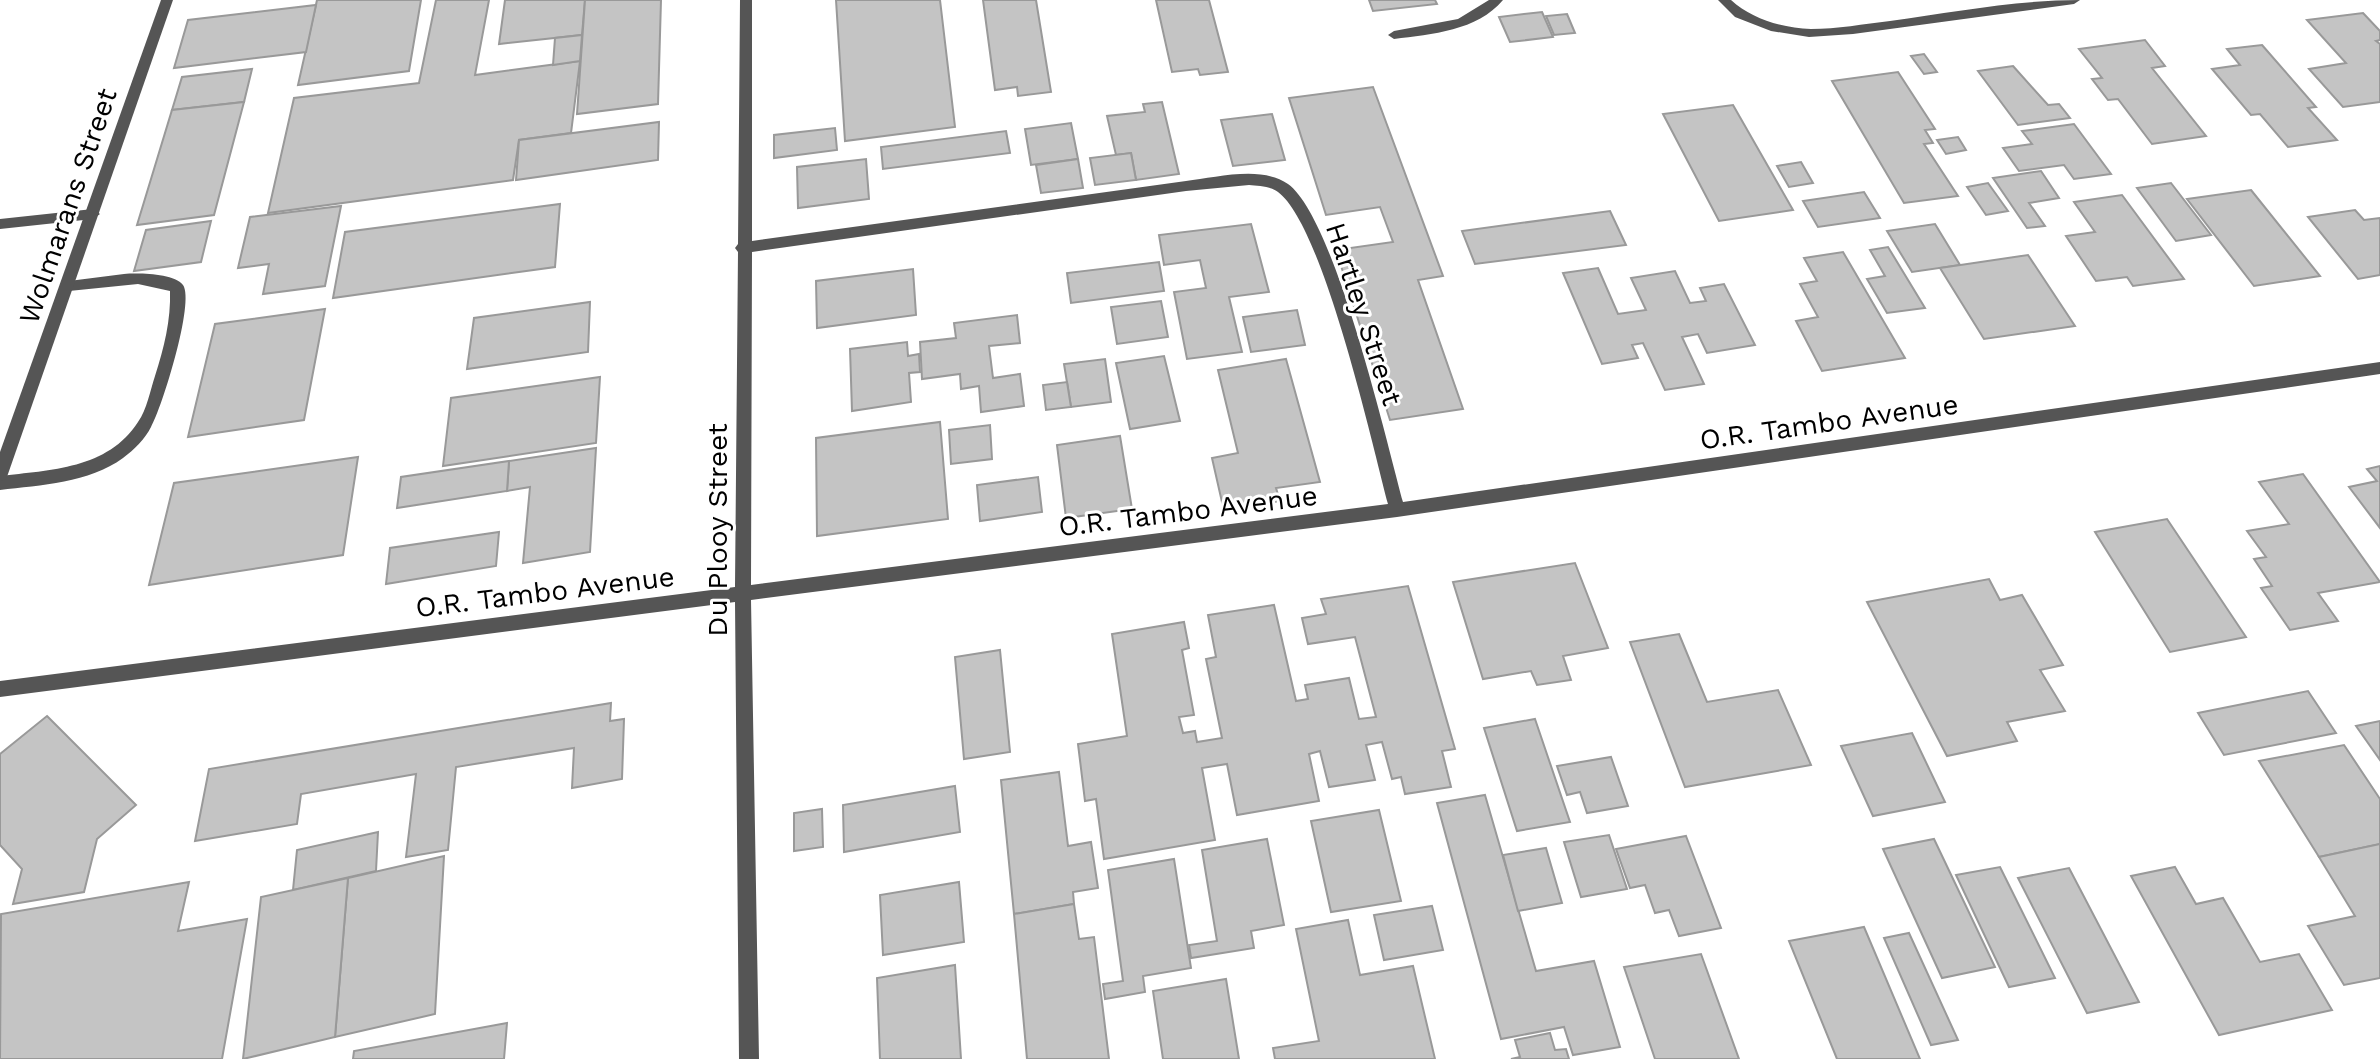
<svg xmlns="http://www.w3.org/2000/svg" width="2380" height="1059" font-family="'Work Sans',sans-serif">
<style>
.building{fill:#c4c4c4;stroke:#999;stroke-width:2}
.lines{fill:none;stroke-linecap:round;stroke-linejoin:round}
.service{fill:#555;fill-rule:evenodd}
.minor{fill:#555;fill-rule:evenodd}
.labels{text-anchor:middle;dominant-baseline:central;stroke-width:6;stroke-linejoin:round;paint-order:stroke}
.street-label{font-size:28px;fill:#000;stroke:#fff}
</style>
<rect width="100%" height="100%" fill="#fff"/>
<g class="building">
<path d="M317,0H421L409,71L298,85Z"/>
<path d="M436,0H489L475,75L580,61L571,133L519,140L513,180L268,213L294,98L419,83Z"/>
<path d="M505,0H585L582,35L499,44Z"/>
<path d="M585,0H661L658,104L577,114Z"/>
<path d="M836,0H940L955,127L845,141Z"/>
<path d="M983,0H1036L1051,92L1018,96L1017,87L995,90Z"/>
<path d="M1156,0H1209L1228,72L1200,75L1198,69L1172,72Z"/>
<path d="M1369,0H1435L1437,4L1373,11Z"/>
<path d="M316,5L306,52L174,68L188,20Z"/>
<path d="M1542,12L1553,37L1510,42L1499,17Z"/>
<path d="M2363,13L2380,31V40L2376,41L2380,44V102L2343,107L2309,69L2346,63L2307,20Z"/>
<path d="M1567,14L1575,33L1554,35L1546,16Z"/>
<path d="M582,35L580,61L553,65L555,38Z"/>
<path d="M2145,40L2165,66L2152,68L2206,136L2152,144L2118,99L2108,100L2092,79L2102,78L2079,49Z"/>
<path d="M2262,45L2316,107L2308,108L2337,140L2288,147L2260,114L2251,115L2212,69L2240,65L2227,49Z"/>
<path d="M1924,54L1937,72L1924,74L1911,56Z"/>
<path d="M2013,66L2048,105L2059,104L2070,118L2018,125L1978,71Z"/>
<path d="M252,69L244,102L172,110L182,77Z"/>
<path d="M1898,72L1935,129L1925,130L1933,143L1924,144L1958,196L1904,203L1832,81Z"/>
<path d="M1373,87L1443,276L1418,280L1463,409L1390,420L1336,250L1393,242L1380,207L1326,215L1289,98Z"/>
<path d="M244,102L214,215L137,225L172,110Z"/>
<path d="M1162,102L1179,174L1136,180L1131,153L1116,155L1107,116L1145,112L1143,104Z"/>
<path d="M1733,105L1793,210L1719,221L1663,114Z"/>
<path d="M1272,114L1285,160L1233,166L1221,120Z"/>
<path d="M659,122L658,160L516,180L519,140Z"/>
<path d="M1071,123L1078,159L1031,165L1025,129Z"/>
<path d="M2074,124L2111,174L2074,179L2064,165L2019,171L2003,148L2032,144L2022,131Z"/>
<path d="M835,128L837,150L774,158V135Z"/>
<path d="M1006,131L1010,153L883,169L881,147Z"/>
<path d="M1958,137L1966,150L1946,154L1937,140Z"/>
<path d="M1131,153L1136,180L1095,185L1090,158Z"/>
<path d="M866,159L869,199L798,208L797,167Z"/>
<path d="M1078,159L1083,188L1041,193L1036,165Z"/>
<path d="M1801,162L1813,183L1789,187L1777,166Z"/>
<path d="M2041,171L2059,198L2029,203L2045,226L2027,228L1993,178Z"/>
<path d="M1988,183L2008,211L1986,215L1967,187Z"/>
<path d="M2171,183L2211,235L2176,241L2137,188Z"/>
<path d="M2251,190L2320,276L2254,286L2187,199Z"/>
<path d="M1864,192L1880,218L1818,227L1803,201Z"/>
<path d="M2122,195L2184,279L2133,286L2127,277L2096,281L2066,236L2095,232L2074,202Z"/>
<path d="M560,204L555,267L333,298L345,232Z"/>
<path d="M341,206L325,286L263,294L269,264L238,268L250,217Z"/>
<path d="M2355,210L2364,220L2380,218V275L2358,279L2308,217Z"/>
<path d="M1610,211L1626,245L1475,264L1462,231Z"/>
<path d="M211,221L201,262L134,271L146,230Z"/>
<path d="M1251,224L1269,292L1229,297L1242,352L1187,359L1174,292L1206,288L1200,260L1164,265L1159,235Z"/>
<path d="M1935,224L1960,265L1912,272L1887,231Z"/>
<path d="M1888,247L1925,308L1887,313L1867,279L1885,276L1870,250Z"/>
<path d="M1843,252L1905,358L1822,371L1796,321L1818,317L1800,284L1817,281L1804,258Z"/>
<path d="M2028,255L2075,326L1984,339L1940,268Z"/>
<path d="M1159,262L1164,291L1071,303L1067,273Z"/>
<path d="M1598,268L1618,314L1646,310L1631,278L1675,271L1690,303L1706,301L1700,288L1724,284L1755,345L1707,353L1698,334L1682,337L1704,384L1665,390L1643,343L1632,345L1638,358L1602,364L1563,273Z"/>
<path d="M913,269L916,315L817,328L816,281Z"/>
<path d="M1161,301L1168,337L1117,344L1111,307Z"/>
<path d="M590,302L588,352L467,369L474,318Z"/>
<path d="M325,309L304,420L188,437L215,324Z"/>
<path d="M1297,310L1305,345L1251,352L1243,317Z"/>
<path d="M1017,315L1020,343L989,346L993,378L1020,374L1024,406L981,412L979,386L961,389L960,374L922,379L920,342L956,338L954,323Z"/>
<path d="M907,342L908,356L919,354L920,372L909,373L911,402L852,411L850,349Z"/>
<path d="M1164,356L1180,421L1130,429L1116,363Z"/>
<path d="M1105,359L1111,402L1071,407L1064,364Z"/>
<path d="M1286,359L1320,482L1276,488L1280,501L1224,511L1212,458L1238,453L1218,370Z"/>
<path d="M600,377L596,443L443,466L451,398Z"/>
<path d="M1067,382L1071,407L1046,410L1043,385Z"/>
<path d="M940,422L948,519L817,536L816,438Z"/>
<path d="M990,425L992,459L951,464L949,430Z"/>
<path d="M1120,436L1132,509L1066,518L1057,445Z"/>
<path d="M596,448L590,552L523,563L530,487L507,491L509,461Z"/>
<path d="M358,457L343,555L149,585L174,483Z"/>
<path d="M509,461L507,491L397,508L401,477Z"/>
<path d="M2380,466V528L2349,487L2377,481L2367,469Z"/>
<path d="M2303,474L2380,582L2318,593L2338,621L2290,630L2261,588L2272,586L2254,559L2266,557L2247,531L2289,524L2259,482Z"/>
<path d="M1038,477L1042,512L980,521L977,485Z"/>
<path d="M2167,519L2246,637L2170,652L2095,532Z"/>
<path d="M499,532L496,566L386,584L390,548Z"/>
<path d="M1575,563L1608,648L1563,656L1571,680L1537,685L1531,671L1483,679L1453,582Z"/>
<path d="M1989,579L2000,600L2022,595L2063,665L2040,670L2065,711L2007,722L2017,741L1947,756L1867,602Z"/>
<path d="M1408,586L1455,749L1442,751L1451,787L1405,794L1401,777L1392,779L1382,742L1366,745L1375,780L1329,787L1320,751L1309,754L1319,801L1237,815L1227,764L1202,768L1215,840L1104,859L1096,799L1085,801L1078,744L1127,736L1112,634L1184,622L1189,648L1182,650L1194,715L1179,717L1183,733L1195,731L1197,742L1222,738L1206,659L1216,657L1208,615L1274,605L1296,701L1308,699L1305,685L1349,678L1359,719L1376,717L1355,637L1308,644L1302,618L1326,614L1321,599Z"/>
<path d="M1679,634L1707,702L1778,690L1811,765L1685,787L1630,642Z"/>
<path d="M1000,650L1010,752L964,759L955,657Z"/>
<path d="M2308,691L2336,733L2224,755L2198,713Z"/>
<path d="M611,703L610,721L624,719L622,779L572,788L574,748L456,767L448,850L406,857L416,774L301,794L297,824L195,841L209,769Z"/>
<path d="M47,716L136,805L97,839L84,892L13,904L22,869L0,845V754Z"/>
<path d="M1535,719L1570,822L1517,831L1484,728Z"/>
<path d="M2380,721V760L2356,726Z"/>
<path d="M1912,733L1945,802L1873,816L1841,746Z"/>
<path d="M2344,745L2380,799V844L2319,857L2259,761Z"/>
<path d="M1611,757L1628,806L1587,813L1580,792L1567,795L1557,766Z"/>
<path d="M1059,772L1068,846L1091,842L1098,888L1073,892L1074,904L1014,914L1001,780Z"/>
<path d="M955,786L960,832L844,852L843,805Z"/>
<path d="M1485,795L1536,971L1594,961L1620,1047L1573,1055L1564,1027L1501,1039L1437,803Z"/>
<path d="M822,809L823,847L794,851V813Z"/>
<path d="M1379,810L1401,901L1331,912L1311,821Z"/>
<path d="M378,832L376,871L293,890L297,850Z"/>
<path d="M1609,835L1627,889L1581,897L1564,842Z"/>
<path d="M1686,836L1721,928L1679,936L1669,910L1655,913L1645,885L1630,888L1616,849Z"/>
<path d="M1267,839L1284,925L1251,931L1254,948L1191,958L1189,945L1217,941L1202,850Z"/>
<path d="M1934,839L1995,967L1942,978L1883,849Z"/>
<path d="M2380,844V978L2344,985L2308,926L2355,916L2319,857Z"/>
<path d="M1546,848L1562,903L1518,911L1503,855Z"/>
<path d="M444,856L435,1014L335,1037L348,878Z"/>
<path d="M1174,859L1191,968L1143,976L1145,992L1105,999L1103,984L1123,981L1108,870Z"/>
<path d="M2000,867L2055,978L2009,987L1956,875Z"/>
<path d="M2175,867L2196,904L2223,898L2260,962L2299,954L2332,1010L2219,1035L2131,876Z"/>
<path d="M2069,868L2139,1002L2087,1013L2018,878Z"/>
<path d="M348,878L335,1037L243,1059L261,897Z"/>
<path d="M189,882L178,931L247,919L222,1059H0L1,914Z"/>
<path d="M959,882L964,942L883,955L880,895Z"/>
<path d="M1074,904L1079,939L1094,937L1109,1059H1027L1014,914Z"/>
<path d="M1432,906L1443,950L1384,960L1374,915Z"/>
<path d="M1348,920L1360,975L1413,966L1435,1059H1275L1273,1048L1319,1041L1296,929Z"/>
<path d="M1864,927L1920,1059H1837L1789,941Z"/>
<path d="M1909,933L1958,1040L1931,1045L1884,938Z"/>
<path d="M1701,954L1739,1059H1655L1624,967Z"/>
<path d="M955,965L961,1059H880L877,978Z"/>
<path d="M1226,979L1239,1059H1163L1153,991Z"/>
<path d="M507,1023L504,1059H353L354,1051Z"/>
<path d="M1550,1033L1555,1050L1566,1049L1569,1059H1511L1520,1057L1515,1040Z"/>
</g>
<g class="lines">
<g class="service">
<path d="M1489,0H1503C1477,31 1432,34 1394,39L1388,35L1394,31L1458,19Z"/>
<path d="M93,209L100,214L93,219L0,229V219Z"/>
<path d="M124,274C138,273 174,273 183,285C195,302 162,408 151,427C145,439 134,450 123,458C89,483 41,485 0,490V476C50,470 108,469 138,422C147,409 150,391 155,376C164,348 171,320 170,291L138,284L69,291L62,286L69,281Z"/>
</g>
<g class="minor">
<path d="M161,0H173L8,474L6,479L0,481V452Z"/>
<path d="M740,0H752V241L1186,181C1215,178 1261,165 1288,184C1335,218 1386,440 1403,502L2380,362V374L1397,517L751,600L759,1059H739L735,602L0,697V681L735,587L738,252L735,248L738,244ZM1249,185C1258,186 1270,186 1278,192C1323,225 1372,443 1388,504L751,585L752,252L1186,191Z"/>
<path d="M1718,0H1731C1752,19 1782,28 1811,29C1837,29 1864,24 1890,21C1953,12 2017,0 2080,0L2074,4L1853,34L1809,37L1771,31L1735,17Z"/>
</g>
</g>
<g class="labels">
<g class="street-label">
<text transform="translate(68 206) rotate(-71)">Wolmarans Street</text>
<text transform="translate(1364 314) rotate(72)">Hartley Street</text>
<text transform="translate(1829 422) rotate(-8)">O.R. Tambo Avenue</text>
<text transform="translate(1188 511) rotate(-7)">O.R. Tambo Avenue</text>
<text transform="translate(717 530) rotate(-90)">Du Plooy Street</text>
<text transform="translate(545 592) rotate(-7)">O.R. Tambo Avenue</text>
</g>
</g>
</svg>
